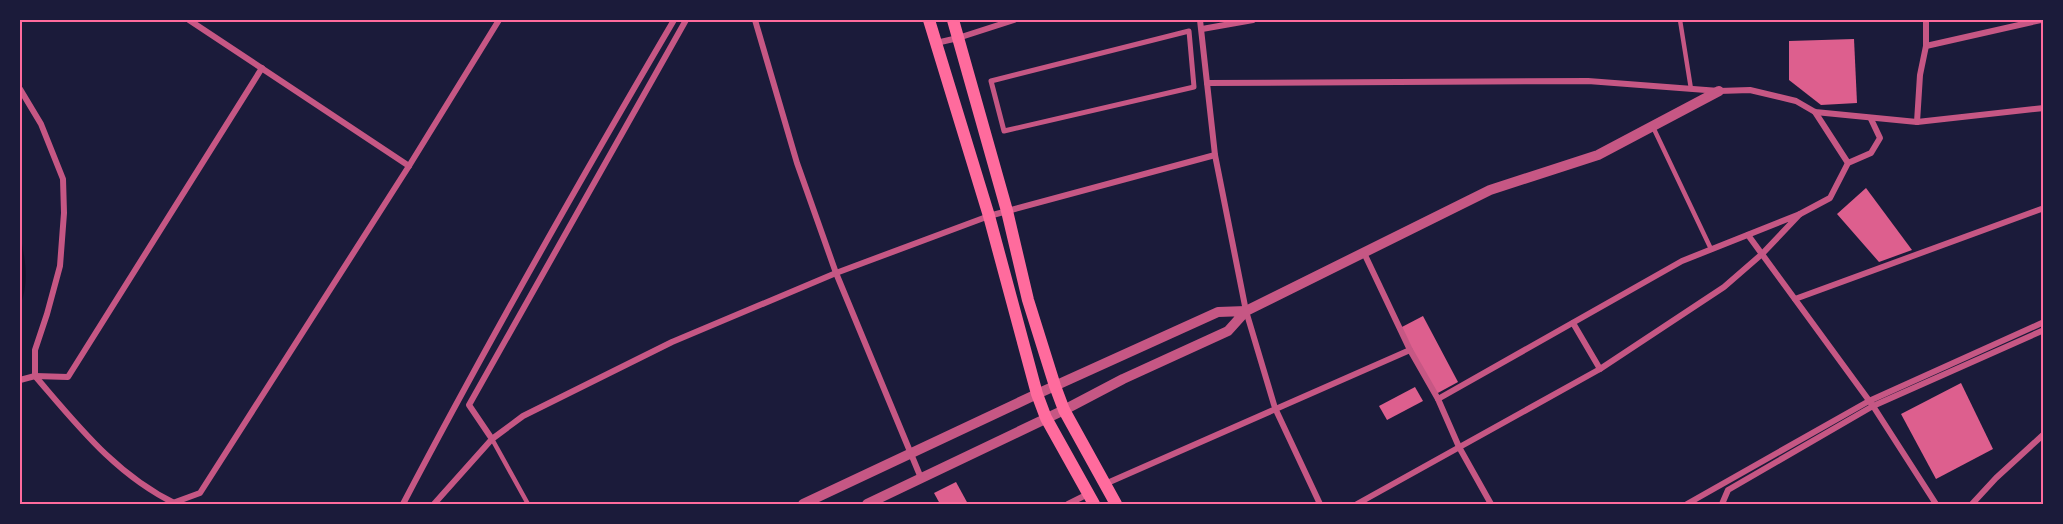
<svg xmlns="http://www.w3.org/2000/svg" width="2063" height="524" font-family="Barlow,sans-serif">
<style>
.water{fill:#12122b}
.building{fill:#dd5f8e}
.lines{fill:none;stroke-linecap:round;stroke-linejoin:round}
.service{stroke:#c65784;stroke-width:4.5}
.pedestrian{stroke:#c65784;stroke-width:5}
.minor{stroke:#c65784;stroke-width:6}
.tertiary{stroke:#c65784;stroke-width:10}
.secondary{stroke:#ff6b9d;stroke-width:12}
.neatline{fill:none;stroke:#ff6b9d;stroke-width:2}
</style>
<rect width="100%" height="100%" fill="#1b1b3a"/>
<path class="water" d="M20,234C25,259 30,281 20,306Z"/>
<g class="building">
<path d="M1854,39L1857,103L1821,105L1789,80V41Z"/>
<path d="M1866,188L1912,250L1879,262L1837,214Z"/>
<path d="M1423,316L1458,382L1436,394L1400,328Z"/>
<path d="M1961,383L1993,449L1936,479L1901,414Z"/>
<path d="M1415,387L1423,401L1387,420L1379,406Z"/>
<path d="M956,482L968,504H940L934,493Z"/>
</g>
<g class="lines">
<g class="service">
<path d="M1680,20L1691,89"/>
<path d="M1653,127L1711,249"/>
<path d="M492,439L528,504"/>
</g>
<path class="pedestrian" d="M1189,31L1194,87L1004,131L991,81Z"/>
<g class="minor">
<path d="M189,20L409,166"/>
<path d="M755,20L797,163L836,273L921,478"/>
<path d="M1202,29L1253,20"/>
<path d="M936,43L958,38L1014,20"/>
<path d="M1926,46L2041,20"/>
<path d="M1207,83L1588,81L1719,91L1750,90L1796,101L1815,112L1917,122L2044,108"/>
<path d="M20,89L41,124L63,179L64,213L60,266L47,314L35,350V376C78,426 116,475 176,504"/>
<path d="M1815,112L1848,163"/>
<path d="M1917,122L1920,75L1926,46V20"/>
<path d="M1215,155L1246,311L1275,408L1320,504"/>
<path d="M1800,214L1830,198L1848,163L1871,153L1880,138L1871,119"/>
<path d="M1748,235L1873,406L1936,504"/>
<path d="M1364,253L1410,350L1438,399L1459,447L1491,504"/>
<path d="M1795,299L2044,208"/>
<path d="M1573,323L1600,369"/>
<path d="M20,380L35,376L68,377L262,68"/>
<path d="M492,439L523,416L672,342L836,273L989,216L1215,155L1200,20"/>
<path d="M1105,484L1410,350"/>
<path d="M170,504L200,493L409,166L499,20"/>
<path d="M403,504C489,340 580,180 674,20"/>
<path d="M434,504L492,439L469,405L686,20"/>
<path d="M1068,504L1088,494"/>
<path d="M1357,504L1600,369L1724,287L1762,254L1800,214L1682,261L1438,399"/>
<path d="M1687,504L1869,401L2044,322"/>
<path d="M1722,504L1728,490L1873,406L2044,330"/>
<path d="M1972,504L1996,478L2044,434"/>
</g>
<g class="tertiary">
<path d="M1246,311L1490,190L1598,155L1719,91"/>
<path d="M803,504L1037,394L1218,312L1246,311L1228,331L1123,379L1064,410L867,504"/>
</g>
<g class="secondary">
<path d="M929,20L989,216L1037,394L1046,418L1094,504"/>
<path d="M953,20L1007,211L1028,300L1055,386L1064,410L1116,504"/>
</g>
</g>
<rect width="2063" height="524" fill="none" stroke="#1b1b3a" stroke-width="42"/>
<rect x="21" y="21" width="2021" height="482" class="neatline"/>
</svg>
